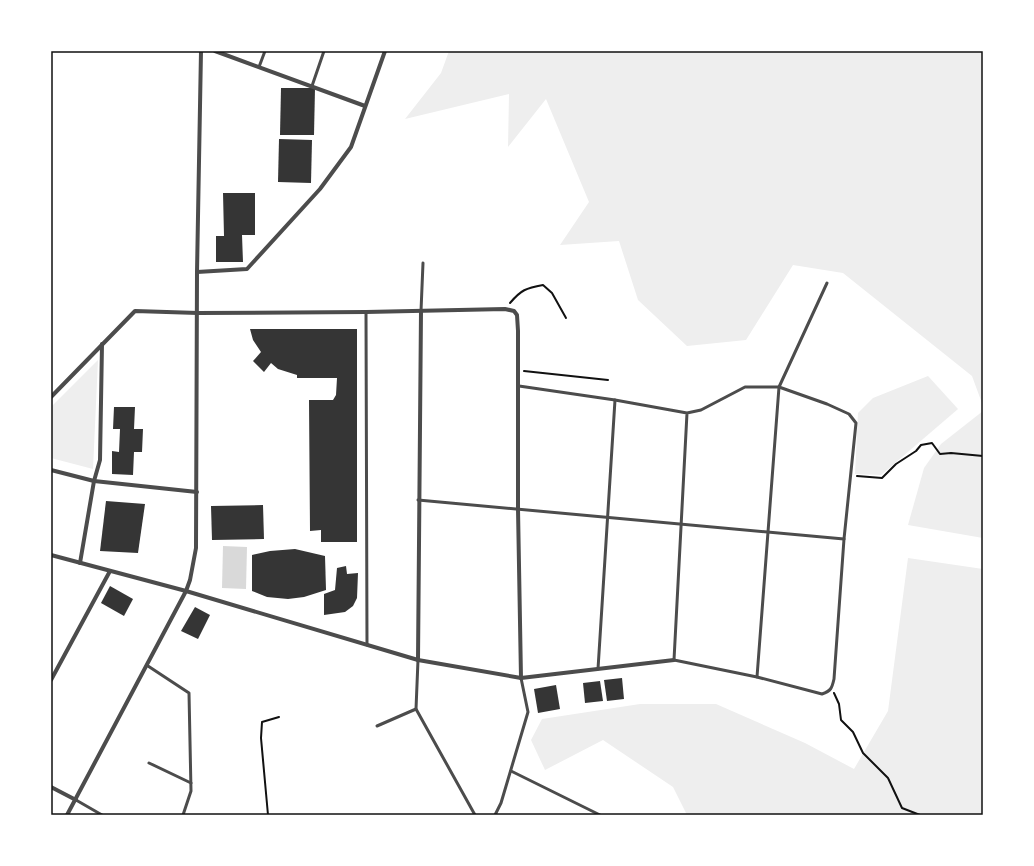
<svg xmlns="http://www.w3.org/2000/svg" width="1034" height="866" font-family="'DejaVu Sans',sans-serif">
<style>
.green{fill:#eee}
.water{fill:#d9d9d9}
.building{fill:#353535}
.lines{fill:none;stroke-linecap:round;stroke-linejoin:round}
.path{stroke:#111;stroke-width:2}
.service{stroke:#4c4c4c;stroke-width:3}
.minor{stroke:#4c4c4c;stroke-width:4}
.neatline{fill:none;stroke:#111;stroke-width:1.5}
</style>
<rect width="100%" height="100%" fill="#fff"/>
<g class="green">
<path d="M449,51H983V406L972,376L843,273L793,265L746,340L687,346L638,300L619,241L560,245L589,202L546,99L508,147L509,94L405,119L441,73Z"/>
<path d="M98,360L93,469L51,458V407Z"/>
<path d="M928,376L958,409L881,475L855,474L858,413L873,398Z"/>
<path d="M983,411V538L908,525L924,468L941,444Z"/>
<path d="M908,558L983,569V815H687L673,787L603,740L545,770L531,740L542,719L640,704H716L805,743L854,769L888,711Z"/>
</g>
<path class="water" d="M223,546L247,547L246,589L222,588Z"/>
<g class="building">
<path d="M281,88H315L314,135H280Z"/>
<path d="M279,139L312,140L311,183L278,182Z"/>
<path d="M223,193H255V235H242L243,262H216V236H224Z"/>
<path d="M250,329H357V542H321V530L310,531L309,400H333L336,395L337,378H297V375L278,369L271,363L264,372L253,361L261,352L253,340Z"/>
<path d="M114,407H135L134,429H143L142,452H134L133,475L112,474V451L119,452L120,429H113Z"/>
<path d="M106,501L145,504L138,553L100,551Z"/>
<path d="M263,505L264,539L212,540L211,506Z"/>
<path d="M295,549L325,556L326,590L304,597L288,599L267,597L252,591V555L270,551Z"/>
<path d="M346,566L347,574L358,573L357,598L353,606L345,612L324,615V594L335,590L337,568Z"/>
<path d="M110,586L133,599L124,616L101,603Z"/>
<path d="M195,607L210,615L198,639L181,631Z"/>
<path d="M622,678L624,699L607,701L604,680Z"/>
<path d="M600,681L603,701L585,703L583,683Z"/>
<path d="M556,685L560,709L538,713L534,689Z"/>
</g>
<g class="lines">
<g class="path">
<path d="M510,303C521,290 526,288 543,285L552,293L566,318"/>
<path d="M524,371L608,380"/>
<path d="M857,476L882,478L896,464L916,451L921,445L932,443L940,454L951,453L983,456"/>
<path d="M834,693L839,704L841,720L853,732L863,753L888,778L902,808L920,815"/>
<path d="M268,815L261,738L262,722L279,717"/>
</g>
<g class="service">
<path d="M259,67L265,51"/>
<path d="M312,86L324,51"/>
<path d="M421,311L423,263"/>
<path d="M366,312L367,645"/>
<path d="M519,386L615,400L687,413L701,410L745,387H779L827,404L849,414L856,423L844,539L834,679C832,688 831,691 822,694L757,677L674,660L687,413"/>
<path d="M418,500L844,539"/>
<path d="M418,660L416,709L475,815"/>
<path d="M148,666L189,693L191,791L183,815"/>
<path d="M598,669L615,400"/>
<path d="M757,677L779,387L827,283"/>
<path d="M377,726L416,709"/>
<path d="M149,763L191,783"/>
<path d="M511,771L600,815"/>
<path d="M76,800L102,815"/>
<path d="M495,815L501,803L528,712L521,678"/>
</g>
<g class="minor">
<path d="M215,51L365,106"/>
<path d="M197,272L247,269L320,189L351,147L385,51"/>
<path d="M51,397L135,311L198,313L366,312L505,309L514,311L517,315L518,331V509L521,678"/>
<path d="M51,470L94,481L197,492"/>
<path d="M51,555L186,591L418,660L521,678L674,660"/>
<path d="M80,563L94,481L100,460L102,344"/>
<path d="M418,660L421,311"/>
<path d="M51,680L110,571"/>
<path d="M51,787L76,800"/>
<path d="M67,815L186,591L190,580L196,548L197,272L201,51"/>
</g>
</g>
<rect width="1034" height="866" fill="none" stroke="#ffffff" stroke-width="104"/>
<rect x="52" y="52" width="930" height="762" class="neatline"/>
</svg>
